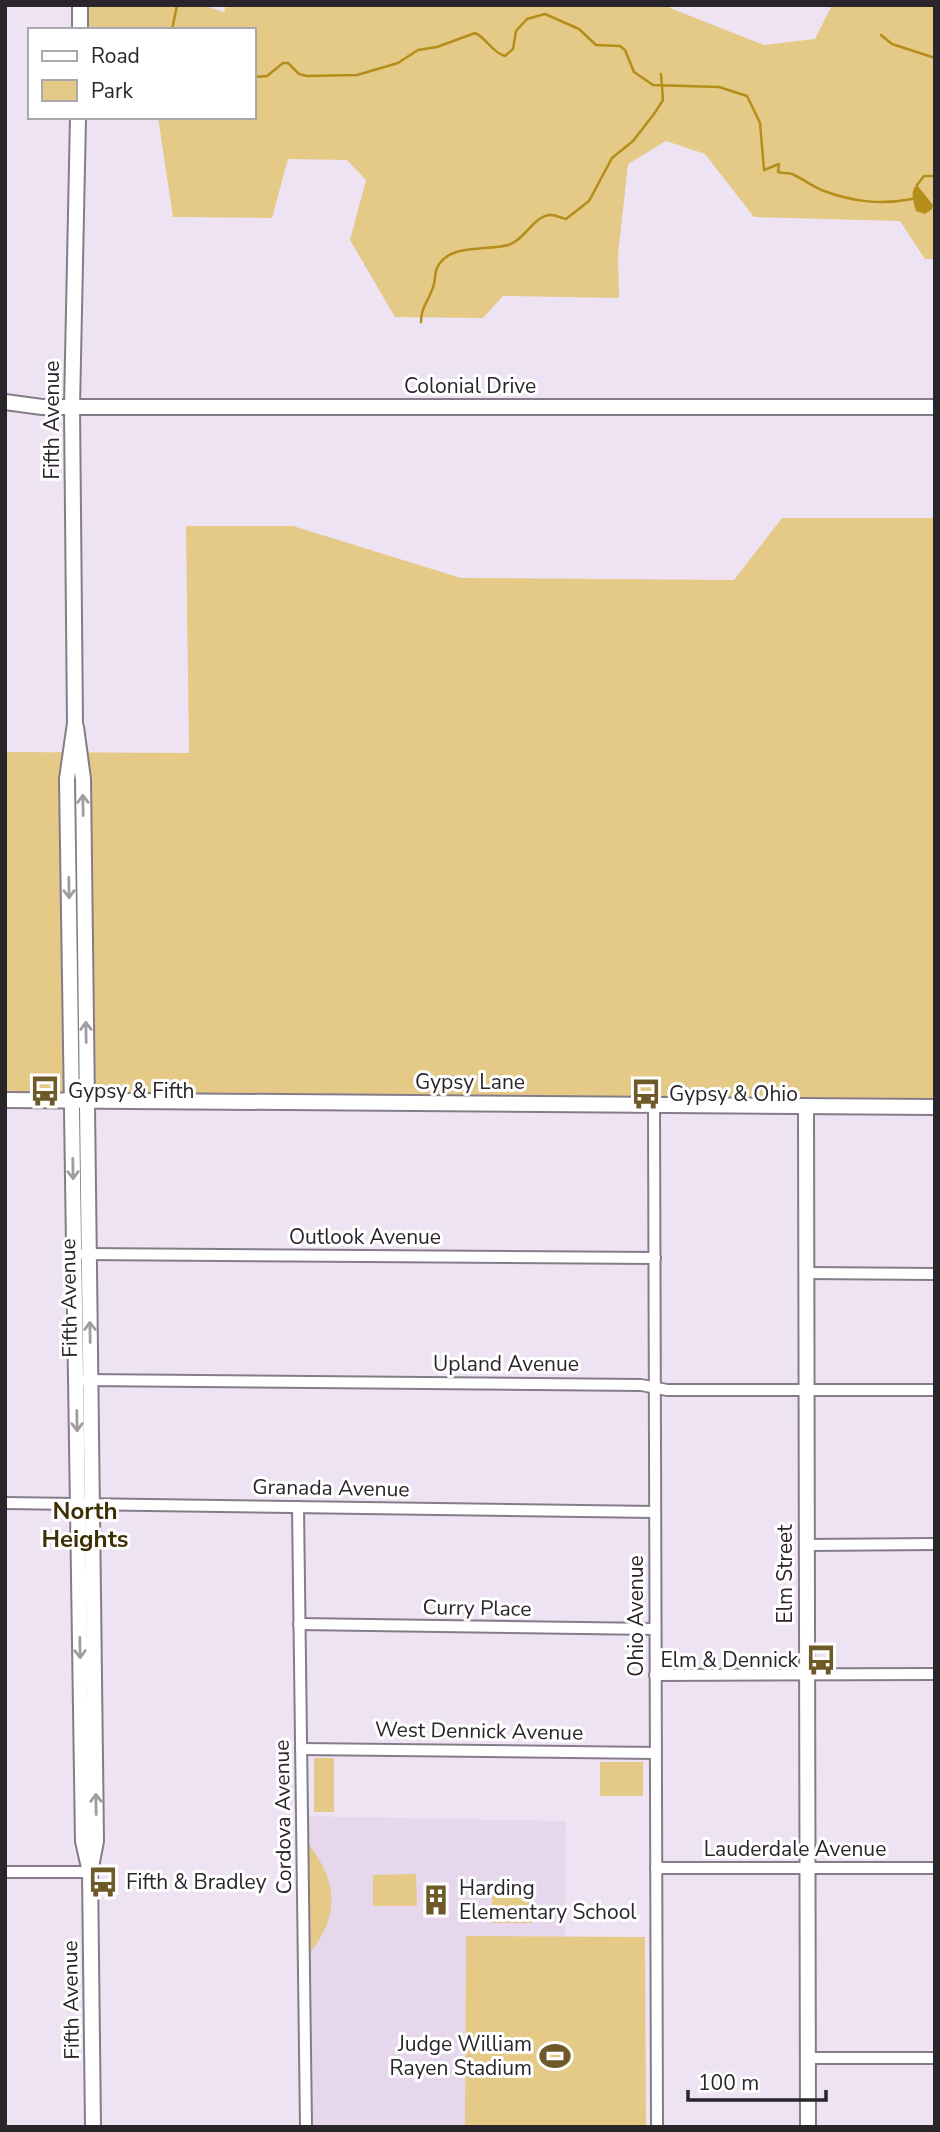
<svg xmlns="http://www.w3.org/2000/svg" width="940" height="2132" font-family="'Nunito Sans',sans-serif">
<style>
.built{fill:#e7d7ec}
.green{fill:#e4c987}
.water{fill:#b58e19}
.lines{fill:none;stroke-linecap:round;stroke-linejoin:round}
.stream{stroke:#b58e19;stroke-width:2.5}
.street-casing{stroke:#867c89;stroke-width:14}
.secondary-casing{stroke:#867c89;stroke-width:18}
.street{stroke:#fff;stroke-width:10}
.secondary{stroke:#fff;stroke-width:14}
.oneway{stroke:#9f9d9f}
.labels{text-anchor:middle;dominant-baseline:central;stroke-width:6;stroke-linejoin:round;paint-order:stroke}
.street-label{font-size:21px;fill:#29252a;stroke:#fff}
.poi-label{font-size:21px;fill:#29252a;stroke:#fff;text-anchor:start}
.quarter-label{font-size:24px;font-weight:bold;fill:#3d2e04;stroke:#fff}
</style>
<rect width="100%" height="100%" fill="#eee3f2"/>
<path class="built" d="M302,1816L566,1821L565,1937H466L465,2127H306Z"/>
<g class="green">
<path d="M80,5H202L224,12L226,5H670V8L764,45L815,39L832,5H935V259H925L900,221L754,217L705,154L666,141L628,164L618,255L619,298L503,296L483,318L395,317L350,240L366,180L347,160L288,159L272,218L173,217L158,117H254V30H80Z"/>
<path d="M782,518H935V1107L86,1101L96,1841L71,1101L5,1100V752L189,753L186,526H293L461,578L734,580Z"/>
<rect x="314" y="1758" width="20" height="54"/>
<rect x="600" y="1762" width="43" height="34"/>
<path d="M302,1836C339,1879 343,1917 304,1959Z"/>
<path d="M416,1874L417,1906H373V1875Z"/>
<rect x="492" y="1889" width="40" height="34"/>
<path d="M466,1936L645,1937L646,2127H465Z"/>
</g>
<path class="water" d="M917,185L933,205L932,209L925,214L916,211C914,203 909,191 917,185Z"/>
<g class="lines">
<g class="stream">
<path d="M172,30L177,5"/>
<path d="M881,35L892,44L935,58"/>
<path d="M254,77L267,76L283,63H288L299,74L307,76L357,75L398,63L418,50L437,47L475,33C487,38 491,52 505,56L513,49L516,31L527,19L545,14L579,29L596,45L620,46L625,50L634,72L653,85L719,87L747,96L760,123L764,170L779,164L778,172C784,174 789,172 794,175C805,180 813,187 824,191C854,202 881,205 912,199"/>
<path d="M917,185L924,176H935"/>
<path d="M421,322C421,306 429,301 433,287C436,280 434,272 438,266C451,243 487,251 508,245C525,240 534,215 551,215C556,215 561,218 566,219L589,201L612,158L633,141L654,114L663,100L661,74"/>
</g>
<g class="street-casing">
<g id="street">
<path d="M654,1105L657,2127"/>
<path d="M84,1254L655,1258"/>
<path d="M806,1273L935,1274"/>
<path d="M84,1380L641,1385L667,1390H935"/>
<path d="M5,1503L655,1512"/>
<path d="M298,1507L306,2127"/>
<path d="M806,1545L935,1544"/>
<path d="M299,1624L655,1629"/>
<path d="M655,1675L935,1674"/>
<path d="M301,1749L656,1753"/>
<path d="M656,1868H935"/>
<path d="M5,1872H90"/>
<path d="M807,2058H935"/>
</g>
</g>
<g class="secondary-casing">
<g id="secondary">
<path d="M80,30V5"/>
<path d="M78,117L72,407L75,723L67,779L83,1841L90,1872L93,2127"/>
<path d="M5,402L42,407H935"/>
<path d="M76,727L83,779L96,1841L91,1867"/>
<path d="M5,1100L935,1107"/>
<path d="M806,1106L808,2127"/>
</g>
</g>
<use href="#street" class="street"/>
<use href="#secondary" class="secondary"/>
</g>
<defs><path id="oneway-shaft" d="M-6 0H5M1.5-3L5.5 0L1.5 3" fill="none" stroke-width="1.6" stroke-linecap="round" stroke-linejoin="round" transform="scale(1.75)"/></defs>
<g class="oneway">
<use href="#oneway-shaft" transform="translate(83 805) rotate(-91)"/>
<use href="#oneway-shaft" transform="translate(69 888) rotate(89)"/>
<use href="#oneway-shaft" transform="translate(86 1032) rotate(-91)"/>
<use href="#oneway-shaft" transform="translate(73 1169) rotate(89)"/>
<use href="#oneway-shaft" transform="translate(90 1332) rotate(-91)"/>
<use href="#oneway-shaft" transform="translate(77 1421) rotate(89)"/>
<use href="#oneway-shaft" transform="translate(80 1648) rotate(89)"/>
<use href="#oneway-shaft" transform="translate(96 1804) rotate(-91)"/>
</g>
<defs>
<g id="bus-bare" transform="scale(2.415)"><path d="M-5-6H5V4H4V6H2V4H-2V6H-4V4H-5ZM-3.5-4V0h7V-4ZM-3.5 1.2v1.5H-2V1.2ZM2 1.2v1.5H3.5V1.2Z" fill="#6d5a28" stroke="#fff" stroke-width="2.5" paint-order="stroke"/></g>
<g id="building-bare" transform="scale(2.415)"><path d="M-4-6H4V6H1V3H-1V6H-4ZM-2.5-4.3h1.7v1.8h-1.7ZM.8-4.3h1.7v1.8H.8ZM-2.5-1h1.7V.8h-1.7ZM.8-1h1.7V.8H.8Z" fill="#6d5a28" stroke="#fff" stroke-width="2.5" paint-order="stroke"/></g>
<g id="stadium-bare" transform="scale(2.415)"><path d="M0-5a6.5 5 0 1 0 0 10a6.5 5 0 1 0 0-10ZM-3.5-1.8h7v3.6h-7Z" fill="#6d5a28" stroke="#fff" stroke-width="2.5" paint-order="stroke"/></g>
</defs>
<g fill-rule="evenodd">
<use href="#bus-bare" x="45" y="1091"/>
<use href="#bus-bare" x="646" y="1094"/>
<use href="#bus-bare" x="821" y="1660"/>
<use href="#bus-bare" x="103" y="1882"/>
<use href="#building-bare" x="436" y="1900"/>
<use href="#stadium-bare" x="555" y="2056"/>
</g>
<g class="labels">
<g class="street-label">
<text x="470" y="386">Colonial Drive</text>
<text transform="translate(52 420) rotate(-90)">Fifth Avenue</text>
<text x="470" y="1082">Gypsy Lane</text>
<text x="365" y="1237">Outlook Avenue</text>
<text transform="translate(69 1298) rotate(-91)">Fifth Avenue</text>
<text x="506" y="1364">Upland Avenue</text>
<text transform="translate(331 1488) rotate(1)">Granada Avenue</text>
<text transform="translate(785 1574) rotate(-90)">Elm Street</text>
<text transform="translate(477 1608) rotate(1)">Curry Place</text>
<text transform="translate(636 1616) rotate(-90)">Ohio Avenue</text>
<text transform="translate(479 1731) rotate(1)">West Dennick Avenue</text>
<text transform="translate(283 1817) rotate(-91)">Cordova Avenue</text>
<text x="795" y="1849">Lauderdale Avenue</text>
<text transform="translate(71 2000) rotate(-91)">Fifth Avenue</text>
</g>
<g class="poi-label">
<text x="68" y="1091">Gypsy &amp; Fifth</text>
<text x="669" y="1094">Gypsy &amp; Ohio</text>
<text x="798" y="1660" text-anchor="end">Elm &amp; Dennick</text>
<text x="126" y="1882">Fifth &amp; Bradley</text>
<text x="459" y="1888">Harding<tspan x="459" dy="24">Elementary School</tspan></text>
<text x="532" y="2044" text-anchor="end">Judge William<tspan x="532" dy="24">Rayen Stadium</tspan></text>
</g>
<g class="quarter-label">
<text x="85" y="1511">North<tspan x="85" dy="28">Heights</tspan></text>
</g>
</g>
<rect width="940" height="2132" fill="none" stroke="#29252a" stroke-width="14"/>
<rect x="28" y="28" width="228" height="91" fill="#ffffff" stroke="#a9a8aa" stroke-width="2"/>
<rect x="42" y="51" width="35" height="10" fill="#ffffff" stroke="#a9a8aa" stroke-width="2"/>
<text x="91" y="63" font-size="21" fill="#29252a">Road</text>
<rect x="42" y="80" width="35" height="21" fill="#e4c987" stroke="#a9a8aa" stroke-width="2"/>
<text x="91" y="98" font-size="21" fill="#29252a">Park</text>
<path d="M688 2090v10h138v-10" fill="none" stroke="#29252a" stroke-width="3.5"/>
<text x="698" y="2090" font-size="21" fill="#29252a" stroke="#ffffff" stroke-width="5" paint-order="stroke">100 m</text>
</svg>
